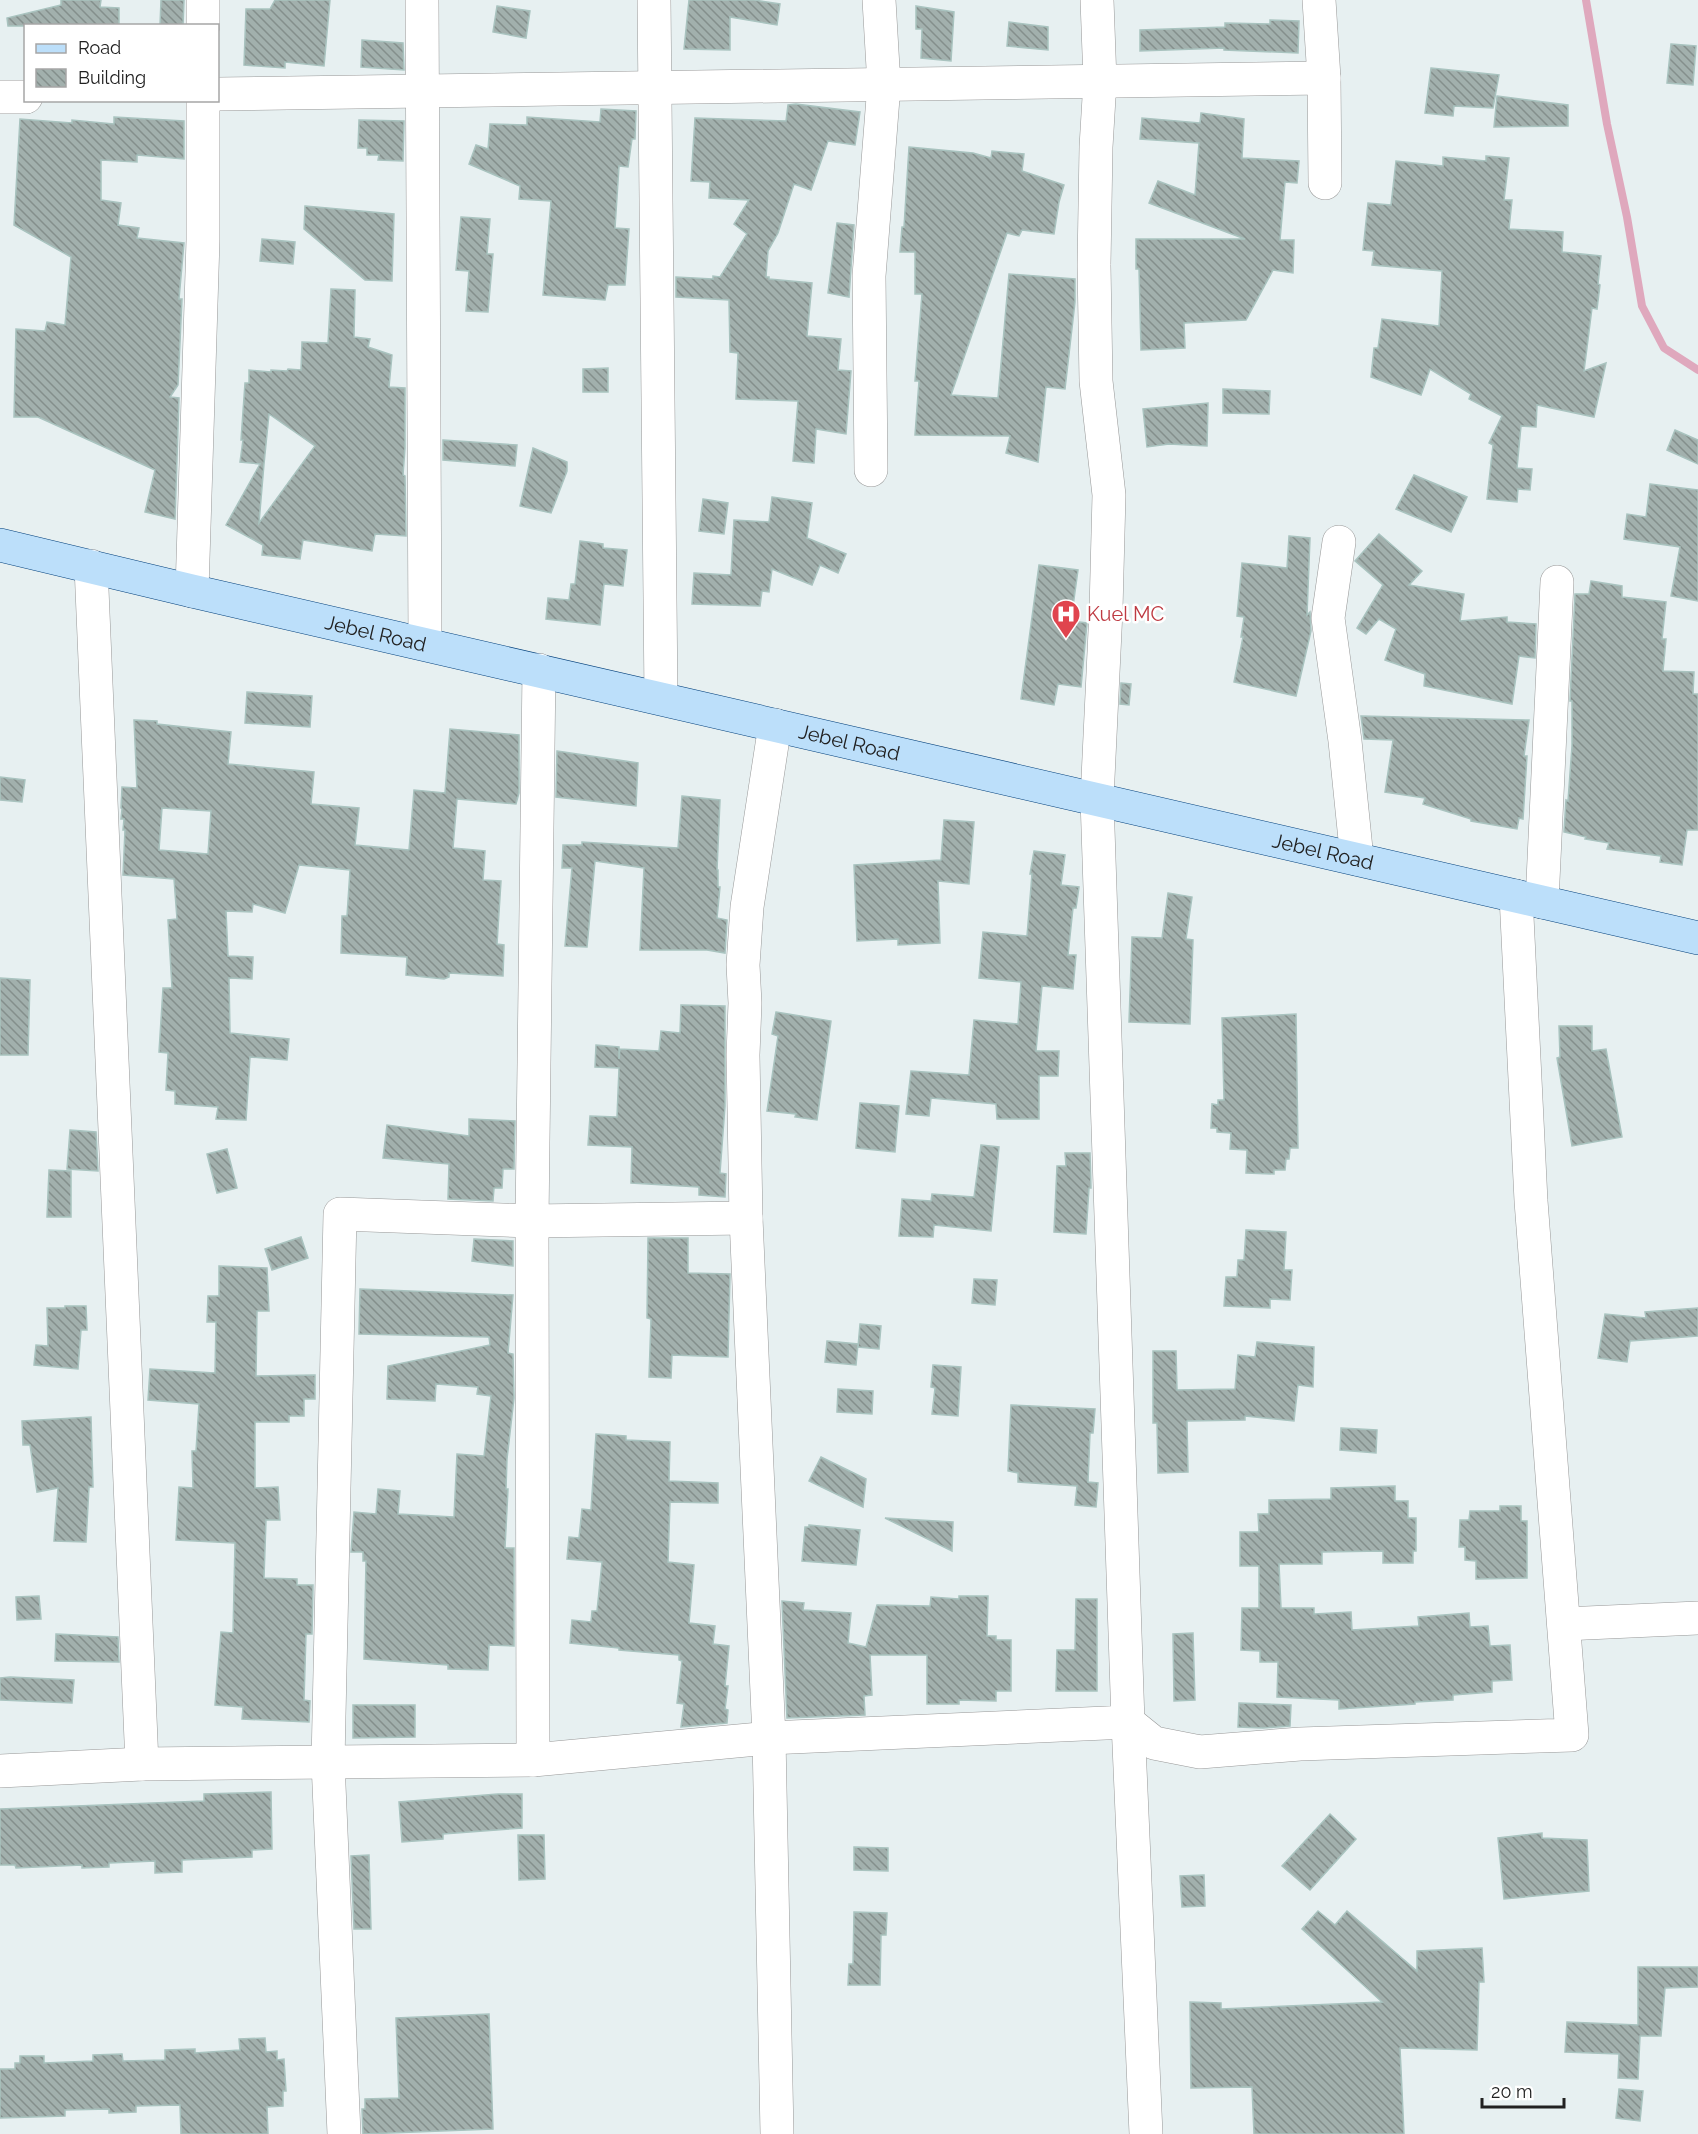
<svg xmlns="http://www.w3.org/2000/svg" width="1698" height="2134" font-family="Raleway,sans-serif">
<style>
.lines{fill:none;stroke-linecap:round;stroke-linejoin:round}
.stream{stroke:#dfa8bd;stroke-width:8}
.building{fill:url(#building-back-hatch);stroke:#a9c3bf;stroke-width:1.5;fill-rule:evenodd}
.minor-casing{stroke:#989898;stroke-width:34}
.secondary-casing{stroke:#04407b;stroke-width:34}
.minor{stroke:#fff;stroke-width:33}
.secondary{stroke:#bcdffa;stroke-width:33}
.labels{text-anchor:middle;dominant-baseline:central;stroke-width:5;stroke-linejoin:round;paint-order:stroke}
.health-label{font-size:20px;fill:#be3a42;stroke:#fff;text-anchor:start}
.street-label{font-size:20px;fill:#212121;stroke:#fff}
</style>
<defs>
<pattern id="building-back-hatch" width="6" height="6" patternUnits="userSpaceOnUse" patternTransform="scale(1.5)"><rect width="6" height="6" fill="#a2b0ad"/><path d="M-1 5l2 2M0 0l6 6M5-1l2 2" fill="none" stroke="#848f8c"/></pattern>
</defs>
<rect width="100%" height="100%" fill="#e7f0f1"/>
<g class="lines">
<path class="stream" d="M1586,0L1607,124L1627,217L1642,306L1664,348L1698,370"/>
</g>
<g class="building">
<path d="M61,0H101L100,7L119,8V26H8L7,18L61,5Z"/>
<path d="M161,0H184L183,26H160Z"/>
<path d="M275,0H330L324,66L285,62V68L244,65L246,9H270Z"/>
<path d="M689,0H754L780,4L777,25L730,17V50L684,49Z"/>
<path d="M497,6L530,11L526,38L493,32Z"/>
<path d="M916,6L954,12L951,61L921,58L922,29H916Z"/>
<path d="M1270,20L1299,21L1298,53L1224,50V48L1140,51V30L1225,27V23L1270,24Z"/>
<path d="M1009,22L1048,27V50L1007,46Z"/>
<path d="M362,40L403,43L404,70L361,67Z"/>
<path d="M1671,44L1696,46L1693,85L1667,83Z"/>
<path d="M1431,68L1499,75L1493,108L1454,106L1453,116L1425,113Z"/>
<path d="M1497,96L1568,105V126L1494,127Z"/>
<path d="M796,104L860,112L855,145L828,141L811,190L794,184L778,233L768,251L766,277H769V279L812,283L807,336L841,339L838,370L851,371L846,434L816,429L814,463L793,461L798,401L736,399L738,353L730,352L729,300L676,297V277L713,279V276L720,277L747,234L734,224L749,200L709,198L710,182L691,181L695,118L786,121L788,105Z"/>
<path d="M601,109L636,111L635,139H632L628,167L619,166L615,228L629,229L625,285H608L605,300L543,295L551,201L519,199L520,186L469,164L476,145L488,149L490,124L527,125V117L600,122Z"/>
<path d="M1201,113L1244,119L1242,158L1299,161L1297,183L1285,182L1280,240H1294L1293,273L1273,270L1246,320L1184,323L1185,348L1141,350L1139,269H1136V239H1245L1149,203L1158,181L1195,195L1199,143L1140,139L1142,118L1200,123Z"/>
<path d="M114,117L184,121V159L137,155V162L101,160V200L121,203L118,225L139,228L137,238L184,243L179,299H182L178,385L170,397L179,398L175,519L145,512L155,470L38,417H14L16,329L45,331L47,322L65,325L71,257L14,225L20,119L72,123V120L114,124Z"/>
<path d="M359,120L404,121L403,161L378,160L379,155H367V148H358Z"/>
<path d="M909,147L973,153L991,158L992,151L1024,154L1022,171L1064,185L1059,202L1054,234L1022,230L1019,236L1007,233L951,395L998,398L1009,274L1075,279V302L1065,389L1046,387L1038,462L1006,453L1010,436L915,435L919,381H915L922,294H915V252H900L902,227H904Z"/>
<path d="M1486,156L1509,158L1504,200H1512L1509,229L1563,232L1562,252L1601,256L1598,284L1600,285L1597,309L1592,308L1584,371L1606,363L1594,417L1537,405L1536,427L1521,426L1517,468L1532,469L1530,490L1518,489L1517,502L1487,499L1493,445L1489,443L1502,416L1469,399L1471,394L1430,369L1421,395L1371,377L1374,348H1378L1382,319L1439,326L1442,271L1372,265L1374,251L1363,250L1368,203L1391,205L1396,161L1443,166V157L1486,161Z"/>
<path d="M305,206L394,214L392,281L365,280L304,229Z"/>
<path d="M461,217L490,219L487,254H493L488,312L466,311L469,271L456,270Z"/>
<path d="M837,223L854,225L849,297L828,293Z"/>
<path d="M262,239L295,242L293,264L260,261Z"/>
<path d="M331,289L355,290L354,337L370,339L368,347L392,355L389,387L405,388V448L403,475L405,476L406,536L375,534L372,551L303,540L300,559L262,555L263,545L226,525L260,464L240,462L243,440H241L245,383H249V370L271,372V370L287,371L288,369L301,370L302,342L328,343ZM269,414L315,446L259,523L264,464Z"/>
<path d="M608,368V392H583V369Z"/>
<path d="M1223,389L1270,391L1269,414L1223,413Z"/>
<path d="M1208,403L1207,446L1169,444L1147,447L1143,409Z"/>
<path d="M1675,430L1698,440V464L1667,450Z"/>
<path d="M443,440L517,445L515,466L443,460Z"/>
<path d="M533,448L567,462V471L551,513L520,506Z"/>
<path d="M1414,475L1467,497L1451,532L1396,509Z"/>
<path d="M1650,484L1698,490V601L1671,596L1680,547L1624,539L1627,514L1646,517Z"/>
<path d="M772,497L812,503L807,538L846,554L838,573L820,565L812,585L772,569L769,592L762,591L760,606L692,604L694,573L731,575L734,520L769,522Z"/>
<path d="M703,499L728,503L724,534L699,531Z"/>
<path d="M1379,534L1422,571L1409,585L1464,594L1460,621L1507,617V622L1536,624L1535,658L1519,656L1512,704L1424,686L1425,674L1385,660L1396,629L1379,619L1366,634L1357,628L1383,585L1355,561Z"/>
<path d="M1289,536L1310,538L1307,615L1310,612L1311,631L1296,696L1234,682L1243,637H1241L1244,617L1237,616L1242,563L1287,568Z"/>
<path d="M580,541L603,544V548L627,550L623,586L604,584L600,625L546,619L548,598L569,600L571,584H575Z"/>
<path d="M1039,565L1078,570L1071,621L1087,623L1081,687L1058,684L1054,705L1021,699Z"/>
<path d="M1591,581L1622,586V597L1666,602L1662,639H1666L1663,671L1694,672L1693,694H1698V830H1687L1682,865L1660,862L1661,856L1607,849L1609,843L1585,839L1586,837L1564,832L1566,800L1568,801L1572,746V701H1570L1575,594H1589Z"/>
<path d="M1121,683L1131,684L1129,705L1120,704Z"/>
<path d="M247,692L312,696L310,727L245,723Z"/>
<path d="M1361,716L1529,720L1524,756H1527L1523,819L1519,818L1517,829L1471,821V819L1423,804L1425,798L1385,792L1393,740L1364,739Z"/>
<path d="M134,720L157,721V724L231,732L228,764L314,772L311,804L359,808L355,845L409,850L414,790L445,793L450,729L519,735V793L516,804L457,799L453,848L485,851L483,880L501,881L497,944L504,945L503,976L449,973V977L444,979L406,975L407,957L341,953L342,916H347L350,870L299,865L285,913L253,904L252,912L226,911L228,956L253,957L252,979L229,978L230,1033L289,1039L287,1060L250,1057L246,1120L216,1119L218,1107L175,1104V1091L166,1090L168,1053L159,1052L163,988H172L168,920L177,919L174,879L123,875L125,830H123L124,819H121L122,809L121,808L122,787L137,788ZM162,808L211,811L208,854L159,850Z"/>
<path d="M557,751L638,763L636,806L556,797Z"/>
<path d="M0,777L25,780L22,802L0,800Z"/>
<path d="M682,796L720,800L717,870H718V887H720L717,918L727,920L725,953L707,950H640L644,868L595,861L587,947L565,946L572,868H562L563,845H582V842L678,848Z"/>
<path d="M944,820L974,822L969,884L938,881L940,943L898,945V939L857,941L854,865L941,860Z"/>
<path d="M1034,851L1065,855L1061,885L1079,887L1076,908H1073L1068,955H1076L1073,989L1042,986L1036,1051H1059L1058,1076H1039V1119H997L996,1104L931,1098L929,1116L906,1114L911,1071L969,1075L974,1020L1018,1024L1021,982L979,978L983,932L1027,936L1032,874H1030Z"/>
<path d="M1168,893L1192,897L1186,939L1193,940L1190,1024L1129,1022L1132,937L1162,938Z"/>
<path d="M0,978L30,980L28,1055H0Z"/>
<path d="M681,1005L725,1006V1106L720,1173L726,1174L725,1197L699,1195V1187L631,1183L632,1147L588,1145L590,1116L617,1117L619,1068L595,1067L596,1045L619,1047V1059L620,1049L659,1051L661,1031L680,1033Z"/>
<path d="M776,1012L831,1021L817,1120L795,1117L796,1114L767,1111L778,1036L772,1034Z"/>
<path d="M1296,1014L1298,1148H1290L1289,1159H1286L1285,1170H1274V1174L1246,1173L1247,1150L1230,1149L1231,1133L1217,1132V1128H1211L1212,1104L1218,1105V1100H1224L1222,1018Z"/>
<path d="M1559,1026H1592V1051L1606,1049L1622,1137L1572,1146L1557,1058L1560,1057Z"/>
<path d="M860,1103L899,1106L895,1152L856,1148Z"/>
<path d="M469,1119L515,1121L514,1169H503L502,1188H494L493,1201L448,1199L449,1164L383,1158L387,1125L469,1136Z"/>
<path d="M70,1130L96,1132L98,1171L67,1169Z"/>
<path d="M981,1145L999,1147L991,1231L934,1225L933,1237L899,1236L902,1199L931,1201L932,1194L974,1197Z"/>
<path d="M227,1149L237,1188L217,1193L207,1154Z"/>
<path d="M1065,1153H1090L1091,1188H1089L1086,1234L1054,1232L1057,1166H1066Z"/>
<path d="M49,1170L71,1171V1217H47Z"/>
<path d="M1246,1230L1286,1232L1284,1270H1292L1290,1300L1270,1299V1308L1224,1306L1226,1277H1237L1238,1260H1244Z"/>
<path d="M301,1237L308,1258L272,1270L265,1249Z"/>
<path d="M648,1238H688V1273L730,1274L728,1357L672,1355L671,1378L649,1377L651,1319L647,1318Z"/>
<path d="M474,1239L513,1241V1266L472,1261Z"/>
<path d="M219,1266L267,1268L269,1311H257L256,1376L315,1375V1399H304V1416H289V1422H255V1488L278,1487L280,1520H266L264,1578L297,1579V1585H313L312,1634H306L304,1700L310,1701L309,1722L242,1719L243,1707L215,1705L221,1632L233,1633L235,1543L176,1540L179,1487L193,1488L192,1451H196L199,1404L148,1400L150,1369L215,1373L216,1322H207L208,1296H219Z"/>
<path d="M974,1279L997,1280L995,1305L972,1303Z"/>
<path d="M360,1289L513,1295L508,1353L513,1354L514,1398L507,1459L506,1489H508L505,1548H514V1646L489,1645L488,1670L448,1669V1665L364,1659L366,1561H363V1552H351L354,1512L376,1514L378,1489L400,1491L398,1514L454,1517L457,1454L484,1456L491,1396L477,1394L478,1387L436,1384L435,1401L387,1399L388,1366L490,1345L489,1337L359,1334Z"/>
<path d="M65,1306H86L87,1330H81L78,1369L34,1365L36,1345L48,1346L47,1308H65Z"/>
<path d="M1698,1308V1336L1630,1341L1627,1362L1598,1358L1605,1314L1646,1318L1645,1312Z"/>
<path d="M860,1324L881,1326L879,1349L858,1347Z"/>
<path d="M827,1341L858,1344L856,1365L825,1362Z"/>
<path d="M1257,1342L1314,1347L1313,1387L1298,1385L1294,1421L1245,1416V1420L1187,1421L1188,1472L1158,1473L1157,1423H1153V1351H1176L1177,1390L1235,1389L1238,1355L1255,1357Z"/>
<path d="M933,1365L961,1367L958,1416L932,1414L935,1388L931,1387Z"/>
<path d="M838,1389L873,1391L872,1414L837,1412Z"/>
<path d="M1011,1405L1095,1409L1093,1433H1090L1088,1482L1098,1483L1096,1507L1075,1505L1077,1486L1018,1482V1473L1008,1471Z"/>
<path d="M91,1417L93,1487H89L86,1542L54,1541L58,1488L37,1492L30,1445H23L22,1421Z"/>
<path d="M1341,1428L1377,1430L1376,1453L1340,1450Z"/>
<path d="M596,1434L626,1436V1440L670,1442L669,1481L718,1483V1503L670,1502L668,1562L694,1565L689,1623L715,1626L713,1644L729,1646L725,1686H728L725,1709L728,1710L727,1723L681,1727L684,1704L677,1703L682,1661L679,1660V1655L619,1650V1648L570,1643L572,1620L591,1622L592,1611H597L602,1562L567,1559L569,1537L579,1538L582,1509L591,1510Z"/>
<path d="M821,1457L866,1479L863,1507L809,1481Z"/>
<path d="M1395,1486V1501H1408V1518H1416V1551H1413V1563H1383V1551L1322,1552V1564H1279L1281,1608H1314V1614L1351,1612L1352,1630L1419,1626L1418,1617L1469,1613L1470,1627L1488,1626L1490,1646L1510,1645L1512,1680L1492,1681V1692L1453,1695V1700L1415,1702V1704L1339,1709V1700L1277,1697L1278,1662H1260V1651L1241,1650L1242,1608H1259V1566H1240V1532H1259L1258,1514H1269V1500L1331,1499V1488Z"/>
<path d="M1500,1506H1521V1521H1527V1578L1476,1579V1561L1465,1560V1547H1459L1460,1520H1469L1470,1511H1500Z"/>
<path d="M885,1518L953,1522L952,1551Z"/>
<path d="M809,1525L860,1530L856,1565L802,1561L805,1527H809Z"/>
<path d="M39,1596L41,1619L17,1620L16,1597Z"/>
<path d="M959,1596H988L987,1636H996V1640H1011V1691H996V1701L959,1700V1704H927V1655H870L872,1695L864,1696L865,1715L787,1718L782,1601L804,1603L803,1610L851,1613L848,1643L866,1647L877,1605L930,1606L931,1597L959,1599Z"/>
<path d="M1076,1599H1097V1691H1056L1057,1650H1075Z"/>
<path d="M1193,1633L1195,1700L1174,1701L1173,1634Z"/>
<path d="M56,1634L118,1637L119,1662L55,1661Z"/>
<path d="M10,1677L74,1680L72,1703L0,1700V1678Z"/>
<path d="M1239,1703L1291,1705L1290,1726L1263,1728L1238,1727Z"/>
<path d="M353,1705H415V1737L353,1738Z"/>
<path d="M271,1792L272,1849L252,1850V1857L182,1860V1872L155,1873V1861L109,1863V1867L82,1868V1865L16,1868L15,1865H0V1809L204,1801V1794Z"/>
<path d="M498,1794H522V1828L443,1834V1839L402,1842L399,1802Z"/>
<path d="M1330,1814L1356,1839L1310,1890L1282,1866Z"/>
<path d="M1542,1833V1838L1587,1840L1589,1891L1504,1899L1498,1838Z"/>
<path d="M518,1835H544L545,1879L519,1880Z"/>
<path d="M854,1847L888,1848V1871L854,1870Z"/>
<path d="M369,1855L371,1929H354L351,1856Z"/>
<path d="M1204,1875L1205,1906L1182,1907L1180,1876Z"/>
<path d="M1318,1911L1335,1925L1347,1911L1417,1971V1951L1482,1948L1484,1982H1479L1477,2050L1400,2048L1404,2134H1254L1252,2087L1191,2088L1190,2002L1221,2003V2009L1382,2002L1302,1929Z"/>
<path d="M854,1912L887,1913L886,1935H881L880,1985H848L849,1964H853Z"/>
<path d="M1638,1967H1698V1987L1665,1988L1661,2036H1640L1638,2079L1618,2078L1619,2054L1565,2052L1567,2022L1638,2025Z"/>
<path d="M489,2014L493,2129L363,2134L362,2109H365V2099L399,2098L396,2018Z"/>
<path d="M265,2038L266,2052L277,2051V2060L284,2059L286,2091H283V2106L267,2107L268,2134H181L180,2105L136,2106V2112L109,2113V2109L65,2110V2116L0,2118V2069H15V2063H20V2056H44V2063L93,2061V2055L122,2054L123,2061L165,2060V2050L195,2049V2053L240,2050L239,2039Z"/>
<path d="M1619,2089L1643,2091L1640,2121L1616,2118Z"/>
</g>
<g class="lines">
<g class="minor-casing">
<g id="minor">
<path d="M422,0L425,643"/>
<path d="M654,0L661,698"/>
<path d="M1319,0L1324,78"/>
<path d="M203,26V0"/>
<path d="M218,94L1324,78L1325,183"/>
<path d="M0,97H26"/>
<path d="M871,470L869,276L884,85L879,0"/>
<path d="M1339,542L1328,618L1345,741L1357,859"/>
<path d="M91,566L142,1764"/>
<path d="M192,591L203,240V100"/>
<path d="M775,725L747,907L743,965L745,1003L743,1055L746,1218L769,1738L777,2134"/>
<path d="M1542,902L1557,582"/>
<path d="M1564,1624L1698,1618"/>
<path d="M1128,1722L1154,1743L1200,1752L1300,1744L1572,1735L1531,1201L1516,896"/>
<path d="M1128,1722L1146,2134"/>
<path d="M533,1760L532,1221L539,670"/>
<path d="M0,1771L142,1764L533,1760L769,1738L1128,1722L1097,799L1106,610L1109,495L1096,381L1094,265L1096,147L1100,81L1097,0"/>
<path d="M344,2134L328,1762L340,1214L532,1221L746,1218"/>
</g>
</g>
<g class="secondary-casing">
<g id="secondary">
<path id="s1" d="M0,545L192,591L1698,938"/>
</g>
</g>
<use href="#minor" class="minor"/>
<use href="#secondary" class="secondary"/>
</g>
<defs>
<g id="hospital-pin" transform="scale(1.5)"><path d="M0 17L-7.5 6A9.5 9.5 0 1 1 7.5 6Z" fill="#e0444e" stroke="#fff"/><path d="M-5-5h3v3.5h4V-5h3V5h-3V1.5h-4V5h-3Z" fill="#fff"/></g>
</defs>
<g fill-rule="evenodd">
<use href="#hospital-pin" x="1066" y="614"/>
</g>
<g class="labels">
<g class="health-label">
<text x="1087" y="614">Kuel MC</text>
</g>
<g class="street-label">
<text stroke="none"><textPath href="#s1" startOffset="386">Jebel Road</textPath></text>
<text stroke="none"><textPath href="#s1" startOffset="872">Jebel Road</textPath></text>
<text stroke="none"><textPath href="#s1" startOffset="1358">Jebel Road</textPath></text>
</g>
</g>
<rect x="24" y="24" width="195" height="78" fill="#ffffff" stroke="#a6a6a6" stroke-width="1.5"/>
<rect x="36" y="44" width="30" height="9" fill="#bcdffa" stroke="#a6a6a6" stroke-width="1.5"/>
<text x="78" y="54" font-size="18" fill="#212121">Road</text>
<rect x="36" y="69" width="30" height="18" fill="url(#building-back-hatch)" stroke="#a6a6a6" stroke-width="1.5"/>
<text x="78" y="84" font-size="18" fill="#212121">Building</text>
<path d="M1482 2098v9h82v-9" fill="none" stroke="#212121" stroke-width="3"/>
<text x="1491" y="2098" font-size="18" fill="#212121" stroke="#ffffff" stroke-width="4.5" paint-order="stroke">20 m</text>
</svg>
